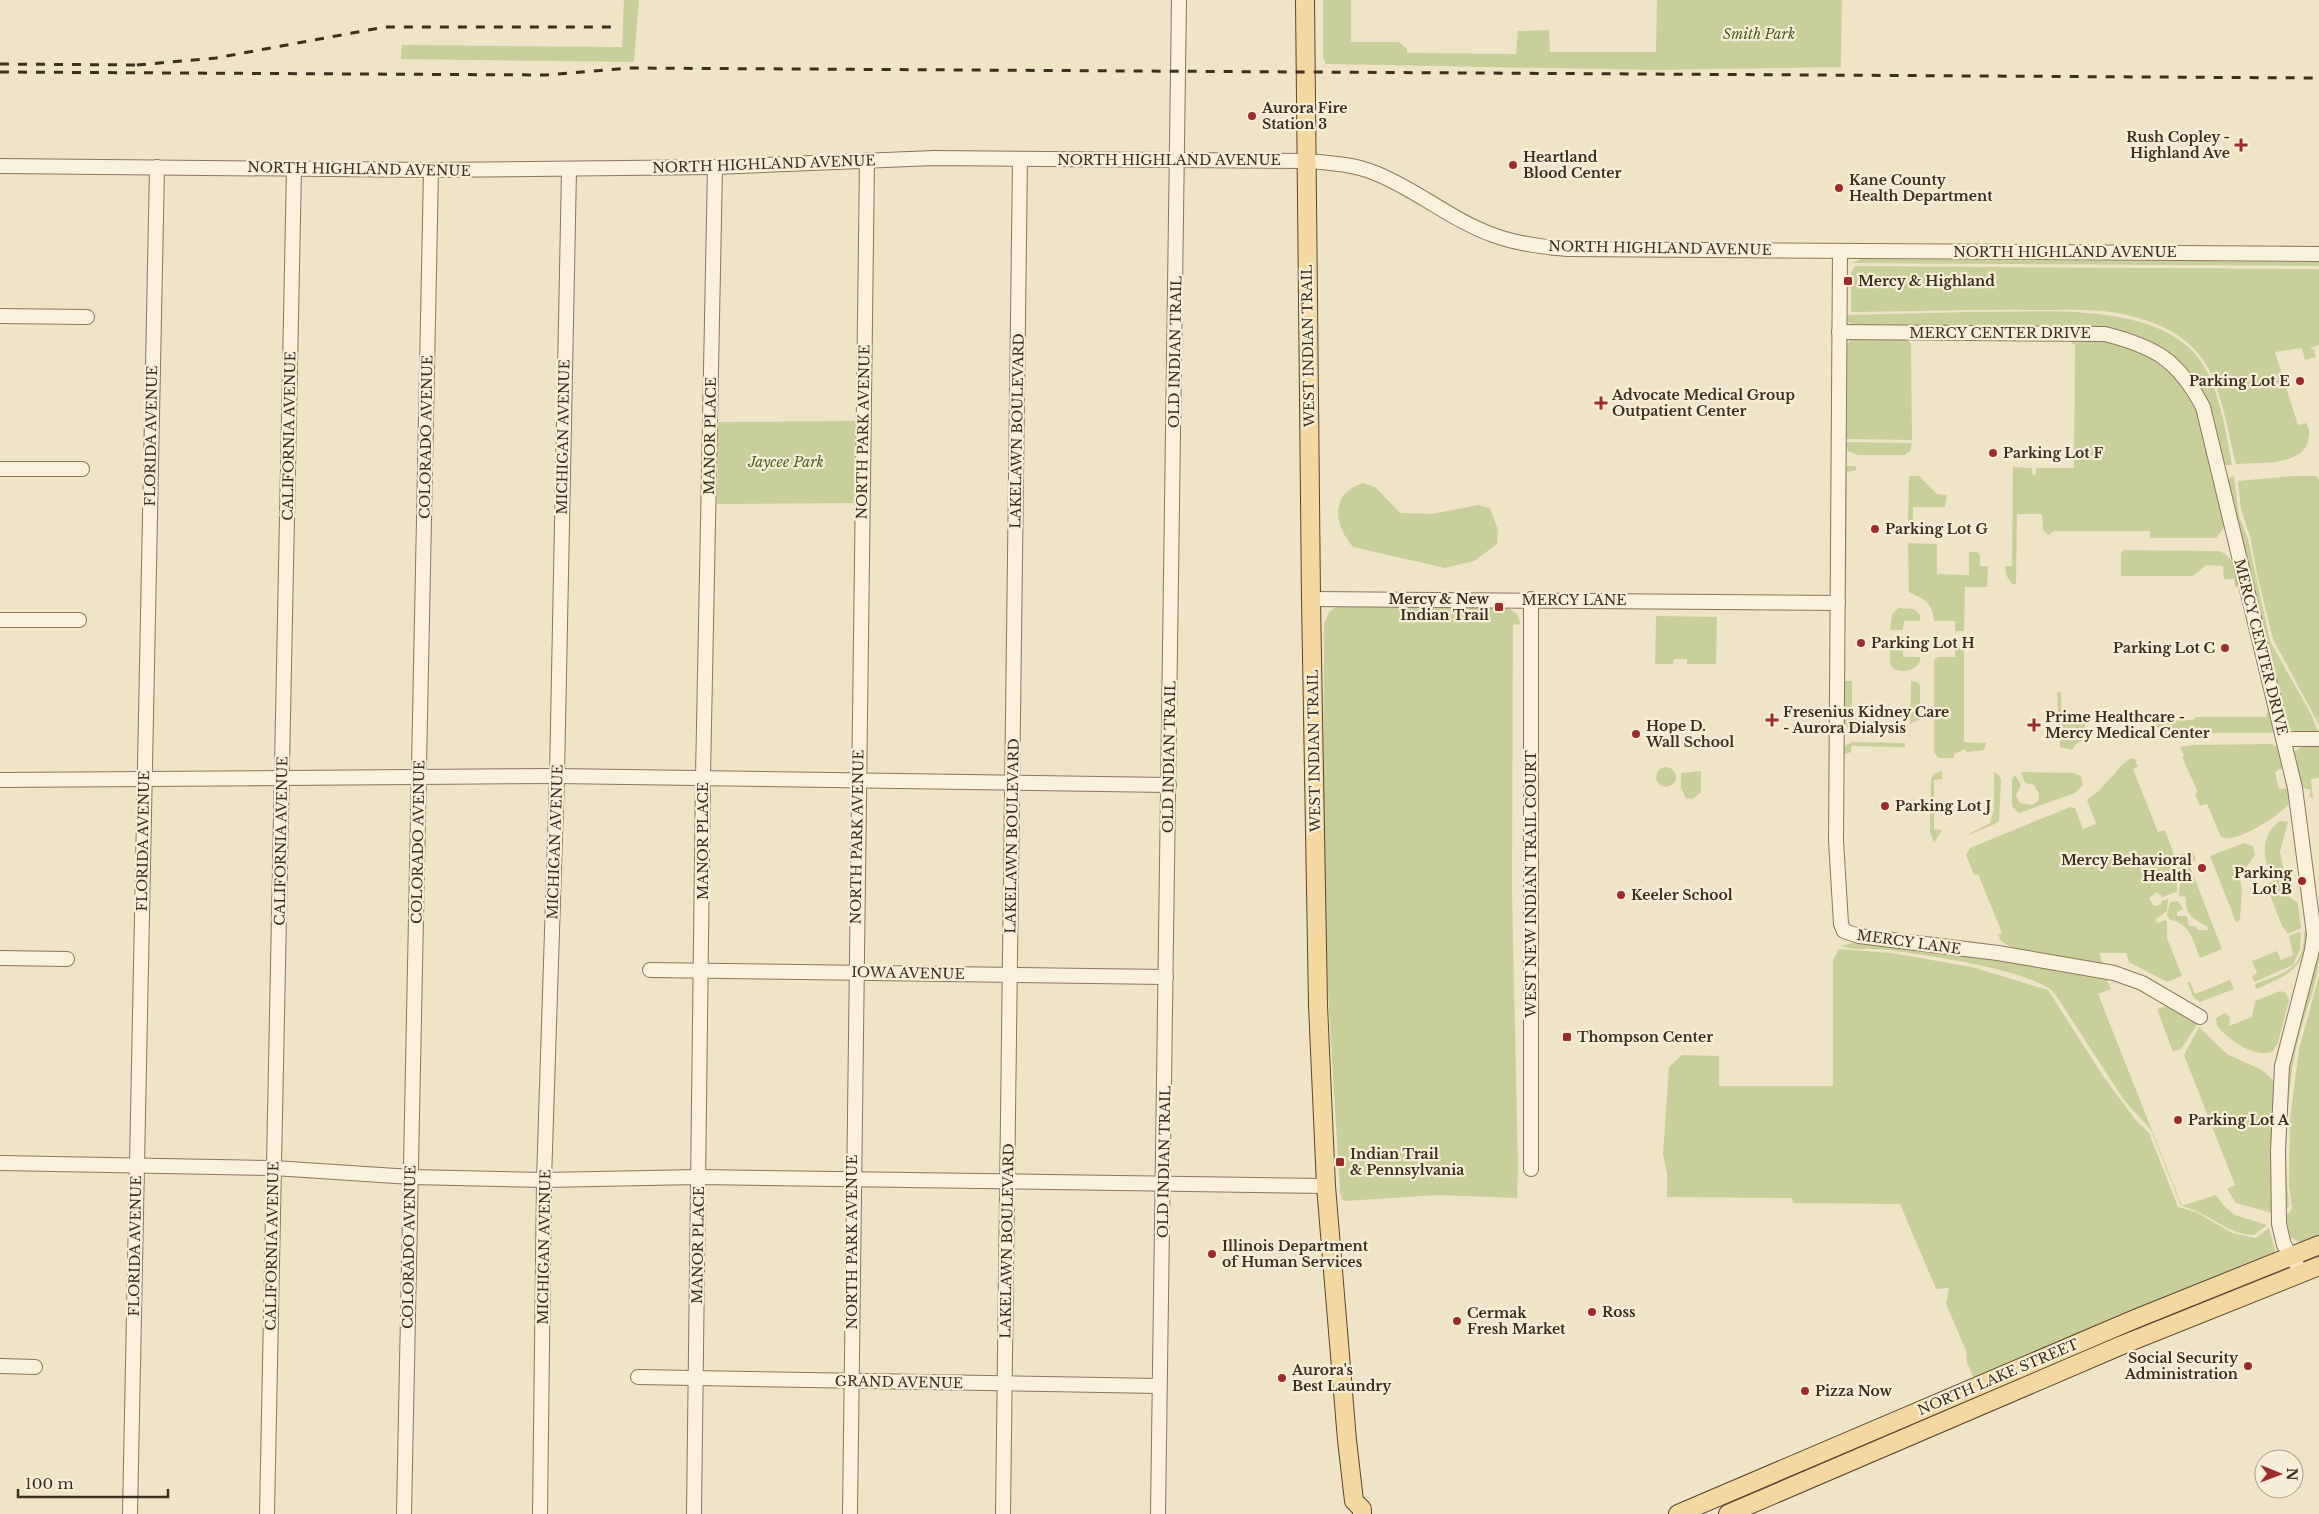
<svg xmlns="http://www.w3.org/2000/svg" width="2319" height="1514" font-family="'Libre Baskerville',serif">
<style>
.green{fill:#c9cf9b}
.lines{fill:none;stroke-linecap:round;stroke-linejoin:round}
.minor-casing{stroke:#8d765c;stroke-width:16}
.major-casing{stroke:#5b4430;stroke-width:20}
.minor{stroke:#faf1dc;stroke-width:14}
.major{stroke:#f3d9a0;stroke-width:18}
.rail{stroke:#3d2e20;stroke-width:3;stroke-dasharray:9 9;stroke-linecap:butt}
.poi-dot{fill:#9e2a2b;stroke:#f7eed8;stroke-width:2}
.labels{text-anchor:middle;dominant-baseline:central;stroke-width:4.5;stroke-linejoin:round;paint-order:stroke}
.park-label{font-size:14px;font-style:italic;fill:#4d5a26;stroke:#f7eed8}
.poi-label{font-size:14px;font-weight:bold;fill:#3d2e20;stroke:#f7eed8;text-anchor:start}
.street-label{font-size:14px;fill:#3d2e20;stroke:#f7eed8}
</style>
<rect width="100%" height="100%" fill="#f0e4c8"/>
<g class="green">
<path d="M624,0H639L634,62L401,59L402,45L622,47Z"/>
<path d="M1323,0H1351V42H1399L1407,49V53L1516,54L1518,31L1549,30L1550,52H1656L1657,0H1842L1841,67L1656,70L1326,64L1323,57Z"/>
<path d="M1861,259L2319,262V266L1852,263Z"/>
<path d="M1855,266L2319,269V345L2310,348L2314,350L2316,357L2305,360L2302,348L2275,352L2298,425L2306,423C2310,429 2310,434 2308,441C2301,467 2258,462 2236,464C2228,433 2222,390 2205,363C2187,334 2155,321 2123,314C2094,308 2062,310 2032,310C1972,309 1911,312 1851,312V273Z"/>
<path d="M1971,312C2038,313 2160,299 2202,363C2220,391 2226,432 2232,465H2224C2217,442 2213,416 2203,394C2185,354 2143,331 2101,327L1854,325L1849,323L1845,315Z"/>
<path d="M1855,338L1905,339L1911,343L1912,440L1845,439L1846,347L1850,340Z"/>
<path d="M2101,339C2116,344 2136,347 2150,355C2173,368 2189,391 2198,416L2225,526L2216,538H2150V531H2054L2048,535L2043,530L2042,514H2017L2016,584H2012L2006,575L2005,566H2012L2013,467L2032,468V474L2036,475V468H2074L2075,345L2071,343L2073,340Z"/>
<path d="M855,421L854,503L717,504L718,422Z"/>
<path d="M1845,442L1912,443L1910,451L1905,455H1857L1848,451Z"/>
<path d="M1848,466H1855L1857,470L1847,472L1846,596H1844V468Z"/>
<path d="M1909,476H1919L1937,494L1947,495L1945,507H1913V523H1908Z"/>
<path d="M2234,476L2239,516L2248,539L2270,641L2312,716L2318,732C2303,733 2291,736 2285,720L2227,483L2229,478Z"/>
<path d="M2295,476H2316L2319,480V725L2273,639L2257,574L2250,536L2241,510L2238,481Z"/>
<path d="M1363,483L1375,487L1400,513L1432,514L1478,505L1490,508L1498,530L1497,544L1474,561L1445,568L1353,547C1334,525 1329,494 1363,483Z"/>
<path d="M1908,543L1937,544V574L1969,575V552H1977L1980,555V566H1988L1987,587H1965L1964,631H1955V621H1934C1933,602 1923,599 1909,592Z"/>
<path d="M2124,550L2219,551C2235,557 2236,571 2239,586L2235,587L2234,579H2224L2223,566L2206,565L2193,576H2121V553Z"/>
<path d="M1403,605L1505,607C1514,611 1519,614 1520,624L1513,625L1512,892L1518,1168L1517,1198L1438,1195L1346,1201L1342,1200L1340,1192L1326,960L1323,866L1324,624L1329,612L1336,607Z"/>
<path d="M1898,608L1914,609L1920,615V621H1904L1903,630H1890L1892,614Z"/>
<path d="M1656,616L1717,617L1716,664H1687V659H1674L1673,664H1655Z"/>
<path d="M1955,647H1964V742L1986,743L1984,750L1967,752L1965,749L1954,754V758H1938L1934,752V660L1938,657H1955Z"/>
<path d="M1890,648H1903V657H1920V662C1914,671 1904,673 1894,669L1890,664Z"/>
<path d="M1845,681H1852V725H1908V731L1850,730L1843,721Z"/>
<path d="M1911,681L1918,682L1920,685V719L1910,724Z"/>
<path d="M2057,692H2061V719H2071V714H2074L2073,721L2075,722L2076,715H2078V723H2085V739L2076,744L2072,750L2060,747Z"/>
<path d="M2268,708L2275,729L2272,733H2174L2163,731L2147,720H2193L2196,717H2266Z"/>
<path d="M1853,742L1905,743V747L1851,746V752L1845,754L1843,750L1846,745Z"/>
<path d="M2272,744L2279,748L2283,768L2275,772L2279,789L2288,788L2290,799L2288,805C2277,817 2236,844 2221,837L2207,804L2200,806L2195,794L2198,792L2182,757L2184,756L2180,747L2192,745Z"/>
<path d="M2319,745V778L2311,779L2313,798L2309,797L2311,790L2300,787L2294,752L2303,746Z"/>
<path d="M2131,758L2138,760L2135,761L2138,767L2133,769L2158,832L2165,830L2175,857L2192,850L2196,860L2189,863L2192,872L2177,883V892L2162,897L2157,892L2149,898L2154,906L2161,905L2162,901L2168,899L2167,911L2155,920L2158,923L2165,920L2167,921V938L2182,976L2167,982L2129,962L2126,953H2099L2103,964L2014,949L2001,941L1998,934L2002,933L1978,874L1974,875L1966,855L1970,848L2070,807L2075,808L2083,829L2096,824L2087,800L2100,790L2122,765Z"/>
<circle cx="1666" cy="777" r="10"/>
<path d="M1701,771V792L1693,799L1686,798L1681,788V773Z"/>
<path d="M1942,771V779L1934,780V829L1942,830L1934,843L1930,832L1931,779L1934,774Z"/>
<path d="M1994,772L1999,775L2001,780L1999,821L1995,824L1963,837L1990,823L1994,809Z"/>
<path d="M2021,772L2074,773L2081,776L2083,785L2075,793L2019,813L2012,806V779L2015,775L2021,785L2016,795L2020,803L2032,805L2038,801L2039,794L2034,785L2025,783Z"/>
<path d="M2280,821L2288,822L2280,852L2289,897L2298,903L2301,928L2288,934L2282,926L2266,885L2275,880C2261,861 2260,835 2280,821Z"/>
<path d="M2244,843L2253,846L2255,855L2240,876L2242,891L2240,920L2236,922L2210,856Z"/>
<path d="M2194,877L2222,949L2200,958C2194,942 2189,922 2170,920L2167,915L2170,902L2178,901L2183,909L2177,912V916H2187L2189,926H2195L2198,930H2208L2207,926C2193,919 2184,914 2186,897L2179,896L2180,883Z"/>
<path d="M2306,930C2306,969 2289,975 2256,989L2255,984C2284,973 2305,969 2304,932Z"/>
<path d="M2299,932L2301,933L2300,950L2293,965L2254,982L2252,976L2257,973L2252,961L2277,951L2281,960L2293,955L2289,936Z"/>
<path d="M1856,942L1997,960L2106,978L2111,989L2098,994L2182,1206L2216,1195L2224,1206L2235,1215L2267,1225L2254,1235C2227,1235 2207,1211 2181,1206L2151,1130L2124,1100L2055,994C2037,970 1919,954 1887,950C1872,948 1855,951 1841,946Z"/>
<path d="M1839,949L1892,953L1972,967L2048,990L2103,1076L2135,1119L2149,1133L2178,1207L2196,1212L2232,1233L2256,1238L2269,1228L2275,1250L2271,1257L1975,1381L1967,1363L1966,1350L1946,1304L1949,1288L1936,1289L1900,1204L1793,1203L1792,1198L1667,1197V1173L1663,1154L1669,1067L1682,1055L1719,1056V1086H1833V960Z"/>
<path d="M2319,952C2319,987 2301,1019 2295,1053C2286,1104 2284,1155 2289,1206L2285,1211C2281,1124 2287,1034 2319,952Z"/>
<path d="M2319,976V1238L2304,1244L2290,1237L2285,1215L2290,1212L2292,1208L2289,1185L2290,1119L2299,1049Z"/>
<path d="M2230,980L2234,989L2200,1002L2193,997L2187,982H2190L2195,994Z"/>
<path d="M2280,991L2286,993L2289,1000L2278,1043L2273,1051C2256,1060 2228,1039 2217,1026L2216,1018L2225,1013L2230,1017L2229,1026L2252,1017L2255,1001Z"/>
<path d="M2166,1006L2186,1016L2197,1025L2181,1049L2173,1052L2157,1009Z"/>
<path d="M2199,1027L2227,1054L2262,1070L2274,1081L2271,1163L2274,1210L2272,1213L2236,1203L2227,1189L2235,1185L2184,1055Z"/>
<path d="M2180,1310L2139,1331L1921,1423L1978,1392Z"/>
</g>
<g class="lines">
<g class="minor-casing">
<g id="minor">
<path d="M0,166L431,170L715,167L934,158L1307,161C1330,163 1353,164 1375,173C1416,189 1451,220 1493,235C1517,244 1542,247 1568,249L2319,254"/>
<path d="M1840,251L1836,841L1841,924L1844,931L1859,936L1998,953L2114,973L2142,983L2200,1017"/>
<path d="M0,316L87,317"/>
<path d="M1839,332L2105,334C2156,347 2178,360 2203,407L2295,788L2314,934L2312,950L2282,1066L2278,1151L2279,1224L2284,1245L2302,1273"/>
<path d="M0,469H82"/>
<path d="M1311,599L1838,603"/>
<path d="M0,620H79"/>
<path d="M2284,739H2319"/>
<path d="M0,780L557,776L1169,785"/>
<path d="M0,958L67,959"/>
<path d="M650,970L1166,977"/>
<path d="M0,1163L274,1168L411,1177L544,1180L699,1177L1326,1186"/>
<path d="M1531,1169V599"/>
<path d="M0,1366L35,1367"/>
<path d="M638,1377L1159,1386"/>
<path d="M130,1514L157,167"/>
<path d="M267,1514L294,168"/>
<path d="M404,1514L431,170"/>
<path d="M540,1514L544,1180L557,776L569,170"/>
<path d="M694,1514L703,777L715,167"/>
<path d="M850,1514L867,160"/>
<path d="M1003,1514L1020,159"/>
<path d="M1158,1514L1179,0"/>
</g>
</g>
<g class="major-casing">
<g id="major">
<path d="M1305,0L1311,599L1318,1005L1326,1186L1347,1440L1354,1501L1362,1509V1514"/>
<path d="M1678,1514L2135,1319L2319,1245"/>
<path d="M1728,1514L2122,1345L2319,1266"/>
</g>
</g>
<use href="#minor" class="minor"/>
<use href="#major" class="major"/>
<g class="rail">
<path d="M0,64L135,65"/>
<path d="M137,65L216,58L385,27H613"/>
<path d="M0,72L545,75L629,68L2319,78"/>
</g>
</g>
<g class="poi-dot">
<circle cx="1252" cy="116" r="5"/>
<path d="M2238.5 137.5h5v5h5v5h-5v5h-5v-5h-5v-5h5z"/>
<circle cx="1513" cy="165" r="5"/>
<circle cx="1839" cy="188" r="5"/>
<rect x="1843" y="276" width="10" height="10" rx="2.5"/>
<circle cx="2300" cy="381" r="5"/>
<path d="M1598.5 395.5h5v5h5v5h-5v5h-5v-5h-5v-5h5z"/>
<circle cx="1993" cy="453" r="5"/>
<circle cx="1875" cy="529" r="5"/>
<rect x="1494" y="602" width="10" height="10" rx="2.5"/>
<circle cx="1861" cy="643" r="5"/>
<circle cx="2225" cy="648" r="5"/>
<path d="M1769.5 712.5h5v5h5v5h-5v5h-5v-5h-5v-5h5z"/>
<path d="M2031.5 717.5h5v5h5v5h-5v5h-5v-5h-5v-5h5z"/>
<circle cx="1636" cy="734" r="5"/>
<circle cx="1885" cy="806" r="5"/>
<circle cx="2202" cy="868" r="5"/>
<circle cx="2302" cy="881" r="5"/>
<circle cx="1621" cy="895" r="5"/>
<rect x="1562" y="1032" width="10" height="10" rx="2.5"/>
<circle cx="2178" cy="1120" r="5"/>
<rect x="1335" y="1157" width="10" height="10" rx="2.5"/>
<circle cx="1212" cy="1254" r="5"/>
<circle cx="1592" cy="1312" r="5"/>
<circle cx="1457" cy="1321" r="5"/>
<circle cx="2248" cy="1366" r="5"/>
<circle cx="1282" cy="1378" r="5"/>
<circle cx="1805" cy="1391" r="5"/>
</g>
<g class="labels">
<g class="park-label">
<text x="1759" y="34">Smith Park</text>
<text x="786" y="462">Jaycee Park</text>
</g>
<g class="poi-label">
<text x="1262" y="108">Aurora Fire<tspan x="1262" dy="16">Station 3</tspan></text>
<text x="2230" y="137" text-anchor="end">Rush Copley -<tspan x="2230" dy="16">Highland Ave</tspan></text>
<text x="1523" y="157">Heartland<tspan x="1523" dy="16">Blood Center</tspan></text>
<text x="1849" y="180">Kane County<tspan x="1849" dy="16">Health Department</tspan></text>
<text x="1858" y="281">Mercy &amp; Highland</text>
<text x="2290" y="381" text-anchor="end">Parking Lot E</text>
<text x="1612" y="395">Advocate Medical Group<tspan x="1612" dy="16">Outpatient Center</tspan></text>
<text x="2003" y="453">Parking Lot F</text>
<text x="1885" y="529">Parking Lot G</text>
<text x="1489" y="599" text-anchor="end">Mercy &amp; New<tspan x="1489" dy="16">Indian Trail</tspan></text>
<text x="1871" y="643">Parking Lot H</text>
<text x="2215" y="648" text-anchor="end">Parking Lot C</text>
<text x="1783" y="712">Fresenius Kidney Care<tspan x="1783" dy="16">- Aurora Dialysis</tspan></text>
<text x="2045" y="717">Prime Healthcare -<tspan x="2045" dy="16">Mercy Medical Center</tspan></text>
<text x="1646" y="726">Hope D.<tspan x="1646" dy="16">Wall School</tspan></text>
<text x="1895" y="806">Parking Lot J</text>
<text x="2192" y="860" text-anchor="end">Mercy Behavioral<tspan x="2192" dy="16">Health</tspan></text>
<text x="2292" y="873" text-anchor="end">Parking<tspan x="2292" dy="16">Lot B</tspan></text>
<text x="1631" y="895">Keeler School</text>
<text x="1577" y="1037">Thompson Center</text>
<text x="2188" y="1120">Parking Lot A</text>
<text x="1350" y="1154">Indian Trail<tspan x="1350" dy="16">&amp; Pennsylvania</tspan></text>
<text x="1222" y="1246">Illinois Department<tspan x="1222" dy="16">of Human Services</tspan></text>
<text x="1602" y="1312">Ross</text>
<text x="1467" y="1313">Cermak<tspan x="1467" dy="16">Fresh Market</tspan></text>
<text x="2238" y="1358" text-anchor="end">Social Security<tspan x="2238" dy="16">Administration</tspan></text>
<text x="1292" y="1370">Aurora's<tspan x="1292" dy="16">Best Laundry</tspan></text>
<text x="1815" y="1391">Pizza Now</text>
</g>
<g class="street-label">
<text x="1169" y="160">NORTH HIGHLAND AVENUE</text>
<text transform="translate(764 164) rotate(-2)">NORTH HIGHLAND AVENUE</text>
<text transform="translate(359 169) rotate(1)">NORTH HIGHLAND AVENUE</text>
<text transform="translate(1660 248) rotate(1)">NORTH HIGHLAND AVENUE</text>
<text x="2065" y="252">NORTH HIGHLAND AVENUE</text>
<text x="2000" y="333">MERCY CENTER DRIVE</text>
<text transform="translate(1308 346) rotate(-91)">WEST INDIAN TRAIL</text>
<text transform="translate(1175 352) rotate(-89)">OLD INDIAN TRAIL</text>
<text transform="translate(1017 431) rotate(-89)">LAKELAWN BOULEVARD</text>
<text transform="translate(863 432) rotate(-89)">NORTH PARK AVENUE</text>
<text transform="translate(151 436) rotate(-89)">FLORIDA AVENUE</text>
<text transform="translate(289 436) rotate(-89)">CALIFORNIA AVENUE</text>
<text transform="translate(710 436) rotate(-89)">MANOR PLACE</text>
<text transform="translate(426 437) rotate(-89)">COLORADO AVENUE</text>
<text transform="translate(563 437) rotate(-89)">MICHIGAN AVENUE</text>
<text x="1574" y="600">MERCY LANE</text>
<text transform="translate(2261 647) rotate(76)">MERCY CENTER DRIVE</text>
<text transform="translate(1314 751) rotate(-91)">WEST INDIAN TRAIL</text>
<text transform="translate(1169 757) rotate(-89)">OLD INDIAN TRAIL</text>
<text transform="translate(1012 836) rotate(-89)">LAKELAWN BOULEVARD</text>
<text transform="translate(857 837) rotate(-89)">NORTH PARK AVENUE</text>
<text transform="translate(143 841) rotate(-89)">FLORIDA AVENUE</text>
<text transform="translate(281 841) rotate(-89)">CALIFORNIA AVENUE</text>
<text transform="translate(703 841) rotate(-90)">MANOR PLACE</text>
<text transform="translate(418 842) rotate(-89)">COLORADO AVENUE</text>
<text transform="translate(555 842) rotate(-88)">MICHIGAN AVENUE</text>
<text transform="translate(1531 884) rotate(-90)">WEST NEW INDIAN TRAIL COURT</text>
<text transform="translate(1909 942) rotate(8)">MERCY LANE</text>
<text transform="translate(908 973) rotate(1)">IOWA AVENUE</text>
<text transform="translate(1164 1162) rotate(-89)">OLD INDIAN TRAIL</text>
<text transform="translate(1007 1241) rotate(-89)">LAKELAWN BOULEVARD</text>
<text transform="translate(852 1242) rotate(-90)">NORTH PARK AVENUE</text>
<text transform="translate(698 1245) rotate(-89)">MANOR PLACE</text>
<text transform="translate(135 1246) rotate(-89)">FLORIDA AVENUE</text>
<text transform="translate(272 1246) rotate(-89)">CALIFORNIA AVENUE</text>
<text transform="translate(409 1247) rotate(-89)">COLORADO AVENUE</text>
<text transform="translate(544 1247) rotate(-89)">MICHIGAN AVENUE</text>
<text transform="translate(1998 1377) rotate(-23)">NORTH LAKE STREET</text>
<text transform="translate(899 1382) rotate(1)">GRAND AVENUE</text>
</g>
</g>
<g transform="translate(2279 1474) rotate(91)"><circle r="24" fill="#f7eed8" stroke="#ada18e"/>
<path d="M0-4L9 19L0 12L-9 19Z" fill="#9e2a2b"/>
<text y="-8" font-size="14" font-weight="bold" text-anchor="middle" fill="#3d2e20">N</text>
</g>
<path d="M18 1489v8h150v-8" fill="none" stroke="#3d2e20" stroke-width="2.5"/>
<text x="25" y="1489" font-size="15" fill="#3d2e20" stroke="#f7eed8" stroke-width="4" paint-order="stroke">100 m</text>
</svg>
